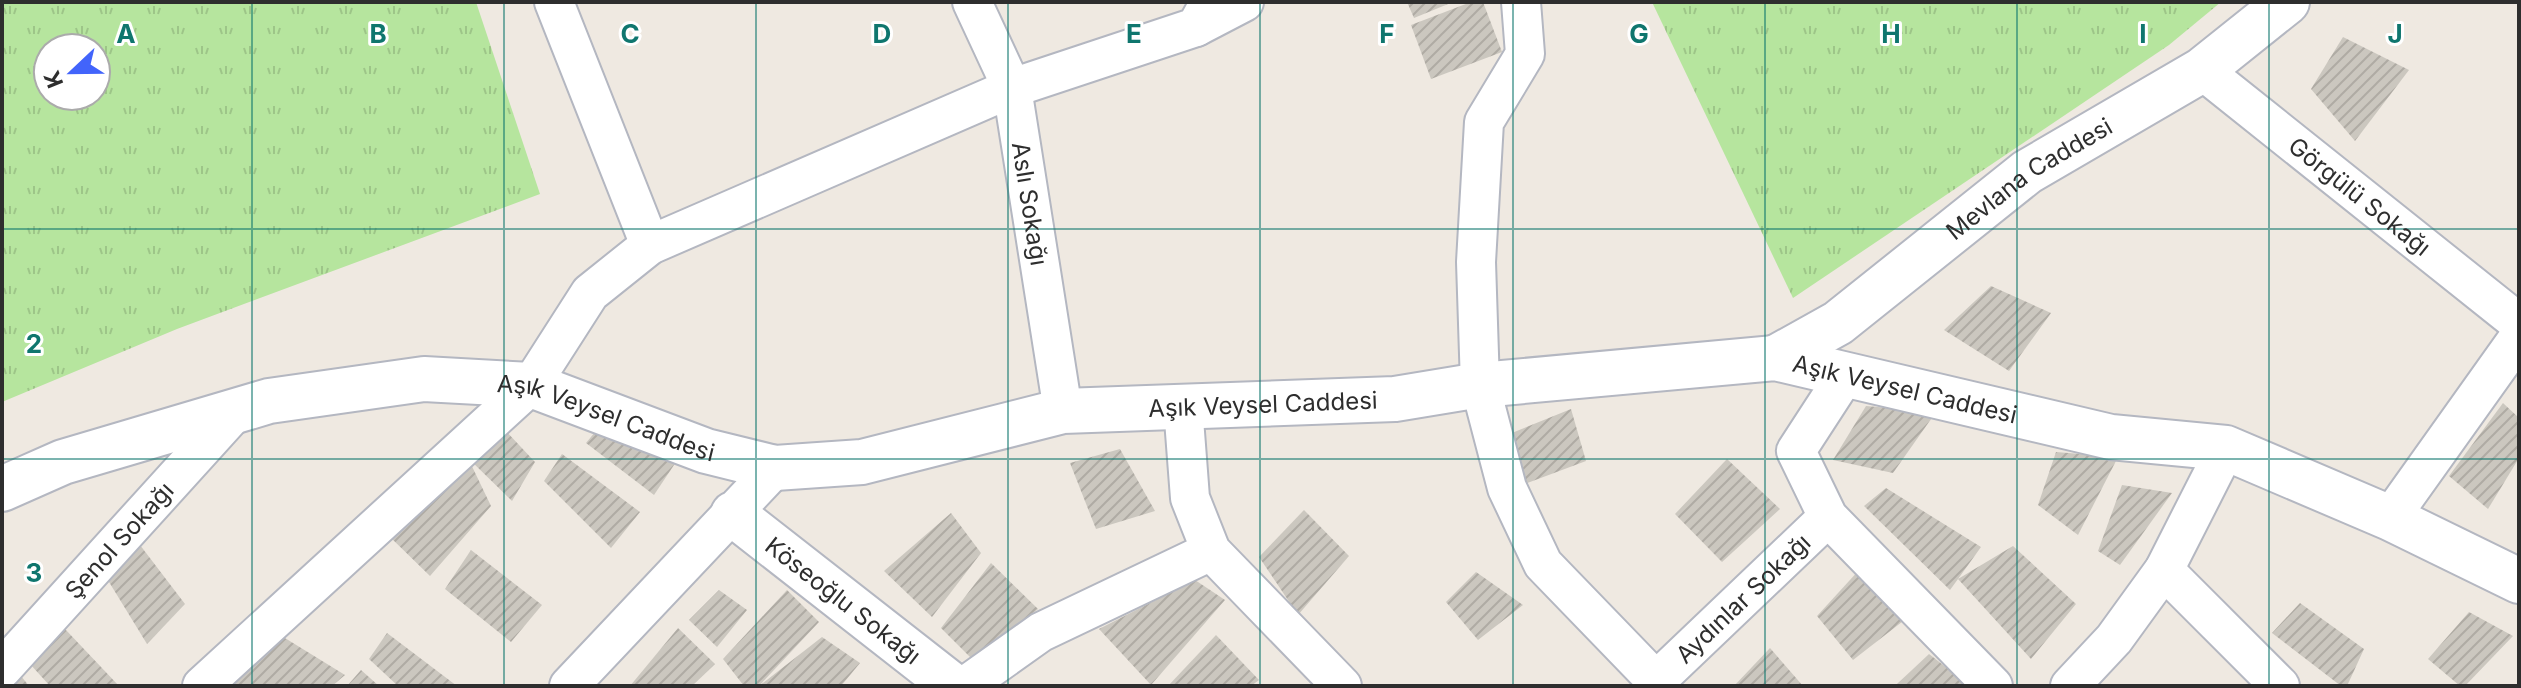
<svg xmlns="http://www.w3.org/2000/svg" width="2521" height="688" font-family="Inter,sans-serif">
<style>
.grass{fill:url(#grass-tufts);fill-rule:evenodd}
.building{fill:url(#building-hatch)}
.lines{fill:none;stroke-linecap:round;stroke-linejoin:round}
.minor-casing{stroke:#b4b7c1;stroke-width:42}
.tertiary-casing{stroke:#b4b7c1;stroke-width:48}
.minor{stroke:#fff;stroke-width:38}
.tertiary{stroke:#fff;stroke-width:44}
.grid{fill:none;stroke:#0f766e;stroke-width:2;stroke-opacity:0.55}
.labels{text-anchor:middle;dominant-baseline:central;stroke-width:6;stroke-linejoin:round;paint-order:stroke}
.street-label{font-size:24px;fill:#2e2e2e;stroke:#fff}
.grid-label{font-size:26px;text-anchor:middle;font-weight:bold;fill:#0f766e;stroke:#fff;stroke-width:6;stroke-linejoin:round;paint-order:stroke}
</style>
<defs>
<pattern id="grass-tufts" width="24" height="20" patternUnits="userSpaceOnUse" patternTransform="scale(2)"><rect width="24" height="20" fill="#b6e59e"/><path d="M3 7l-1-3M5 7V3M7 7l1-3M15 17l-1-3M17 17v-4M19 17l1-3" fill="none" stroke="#9dc588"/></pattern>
<pattern id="building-hatch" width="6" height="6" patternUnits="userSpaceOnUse" patternTransform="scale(2)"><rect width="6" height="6" fill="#cbc7bf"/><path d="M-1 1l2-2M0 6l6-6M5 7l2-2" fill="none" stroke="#afaba4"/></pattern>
</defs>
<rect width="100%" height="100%" fill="#efe9e1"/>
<g class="grass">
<path d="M2,2H476L540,194L177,329L2,402ZM48,48H96V96H48Z"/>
<path d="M1652,2H2221L2169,45L1793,298Z"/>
</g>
<g class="building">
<path d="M1407,2H1453L1414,18Z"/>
<path d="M1471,2H1483L1502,52L1431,79L1411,25Z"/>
<path d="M2343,37L2409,70L2355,141L2311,89Z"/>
<path d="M1991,286L2051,313L2009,371L1944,330Z"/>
<path d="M2503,403L2519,418V458L2488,509L2449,476Z"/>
<path d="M1866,406L1936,412L1893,473L1833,460Z"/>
<path d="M1571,409L1586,461L1519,486L1507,435Z"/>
<path d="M600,426L678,459L654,495L586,443Z"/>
<path d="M505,430L535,462L512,501L468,458L491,506L430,576L390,537L468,458Z"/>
<path d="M1120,449L1155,511L1096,529L1070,463Z"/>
<path d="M2056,452L2118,457L2078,535L2038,505Z"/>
<path d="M562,454L640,512L611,548L544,481Z"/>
<path d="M1727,459L1780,509L1722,562L1675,514Z"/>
<path d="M2122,485L2172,493L2120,565L2098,551Z"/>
<path d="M1886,488L1981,547L1958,579L2013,546L2076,604L2031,659L1958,579L1950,590L1864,506Z"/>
<path d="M1304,510L1349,556L1298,615L1259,557Z"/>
<path d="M951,513L981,553L932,617L884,571Z"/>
<path d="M140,545L185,604L147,644L98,564Z"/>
<path d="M471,550L542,605L511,642L445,589Z"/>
<path d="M991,563L1038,609L974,661L941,628Z"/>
<path d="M1860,569L1907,618L1853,660L1817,616Z"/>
<path d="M1476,572L1523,605L1478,640L1446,602Z"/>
<path d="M1195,580L1225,600L1151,685L1099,629Z"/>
<path d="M719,590L747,610L717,647L689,620Z"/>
<path d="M787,590L819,622L759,686H744L723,659Z"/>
<path d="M2300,603L2364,649L2347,686H2341L2272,633Z"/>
<path d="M2469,612L2513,636L2465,686H2460L2428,659Z"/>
<path d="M678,628L715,664L692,686H630Z"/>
<path d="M65,629L119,686H50L30,664Z"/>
<path d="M387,633L457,686H398L369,659Z"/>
<path d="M280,635L345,675L332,686H230Z"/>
<path d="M1216,635L1259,680L1251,686H1168Z"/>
<path d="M822,637L860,663L841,686H759Z"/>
<path d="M1770,648L1803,686H1734Z"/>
<path d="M1929,654L1970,686H1895Z"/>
<path d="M361,670L379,686H347Z"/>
<path d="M17,671L29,686H2Z"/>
</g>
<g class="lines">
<g class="minor-casing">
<g id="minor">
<path d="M554,2L650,245"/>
<path id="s1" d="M972,2L1012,88L1063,411"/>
<path d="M1521,2L1525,54L1484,122L1476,262L1480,385L1507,488L1543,564L1661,686"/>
<path d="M1196,27L1244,2"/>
<path id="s2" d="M2202,70L2519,323"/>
<path d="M1846,374L1796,451L1828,517L1993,686"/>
<path d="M1183,406L1190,498L1211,551L1342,686"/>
<path d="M2390,518L2519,337"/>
<path d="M2164,570L2280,686"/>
<path id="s3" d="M2,669L236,411"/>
<path id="s4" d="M1656,681L1828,517"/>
<path d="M202,686L531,385L590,293L650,245L1012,88L1196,27L1210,2"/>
<path d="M569,686L775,468"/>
<path d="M965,686L1041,632L1211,551"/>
<path d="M2070,686L2114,639L2164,570L2226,448"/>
</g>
</g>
<g class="tertiary-casing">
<g id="tertiary">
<path id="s5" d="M1775,358L1838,323L2027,172L2202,70L2287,2"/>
<path id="s6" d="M2,489L63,462L269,401L424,379L531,385L706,451L775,468L862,462L1063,411L1395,399L1480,385L1775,358L2111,437L2226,448L2390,518L2519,581"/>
<path id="s7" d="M733,514L953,686"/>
</g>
</g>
<use href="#minor" class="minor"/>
<use href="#tertiary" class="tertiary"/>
</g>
<path class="grid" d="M252,2V686M504,2V686M756,2V686M1008,2V686M1260,2V686M1513,2V686M1765,2V686M2017,2V686M2269,2V686M2,229H2519M2,459H2519"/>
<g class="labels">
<g class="street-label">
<text stroke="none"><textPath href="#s5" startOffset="312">Mevlana Caddesi</textPath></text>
<text stroke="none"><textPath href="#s2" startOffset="202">Görgülü Sokağı</textPath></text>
<text stroke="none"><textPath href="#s1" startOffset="212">Aslı Sokağı</textPath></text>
<text stroke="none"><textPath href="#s6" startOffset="1946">Aşık Veysel Caddesi</textPath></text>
<text stroke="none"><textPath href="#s6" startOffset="1298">Aşık Veysel Caddesi</textPath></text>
<text stroke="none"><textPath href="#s6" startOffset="626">Aşık Veysel Caddesi</textPath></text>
<text stroke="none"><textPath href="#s3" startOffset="174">Şenol Sokağı</textPath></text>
<text stroke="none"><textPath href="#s4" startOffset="120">Aydınlar Sokağı</textPath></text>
<text stroke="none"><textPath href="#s7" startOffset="140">Köseoğlu Sokağı</textPath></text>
</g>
</g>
<g class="grid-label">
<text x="126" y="43">A</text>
<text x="378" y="43">B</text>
<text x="630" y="43">C</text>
<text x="882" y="43">D</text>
<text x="1134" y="43">E</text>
<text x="1387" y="43">F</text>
<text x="1639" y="43">G</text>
<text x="1891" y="43">H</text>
<text x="2143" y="43">I</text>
<text x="2395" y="43">J</text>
<text x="34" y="353">2</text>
<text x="34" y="582">3</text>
</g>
<rect width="2521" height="688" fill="none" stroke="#2e2e2e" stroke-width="8"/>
<g transform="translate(72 72) rotate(248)"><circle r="38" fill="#ffffff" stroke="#ababab" stroke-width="2"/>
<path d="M0-6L14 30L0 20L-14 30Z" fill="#4264fb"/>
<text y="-12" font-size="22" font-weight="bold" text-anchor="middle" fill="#2e2e2e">K</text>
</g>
</svg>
